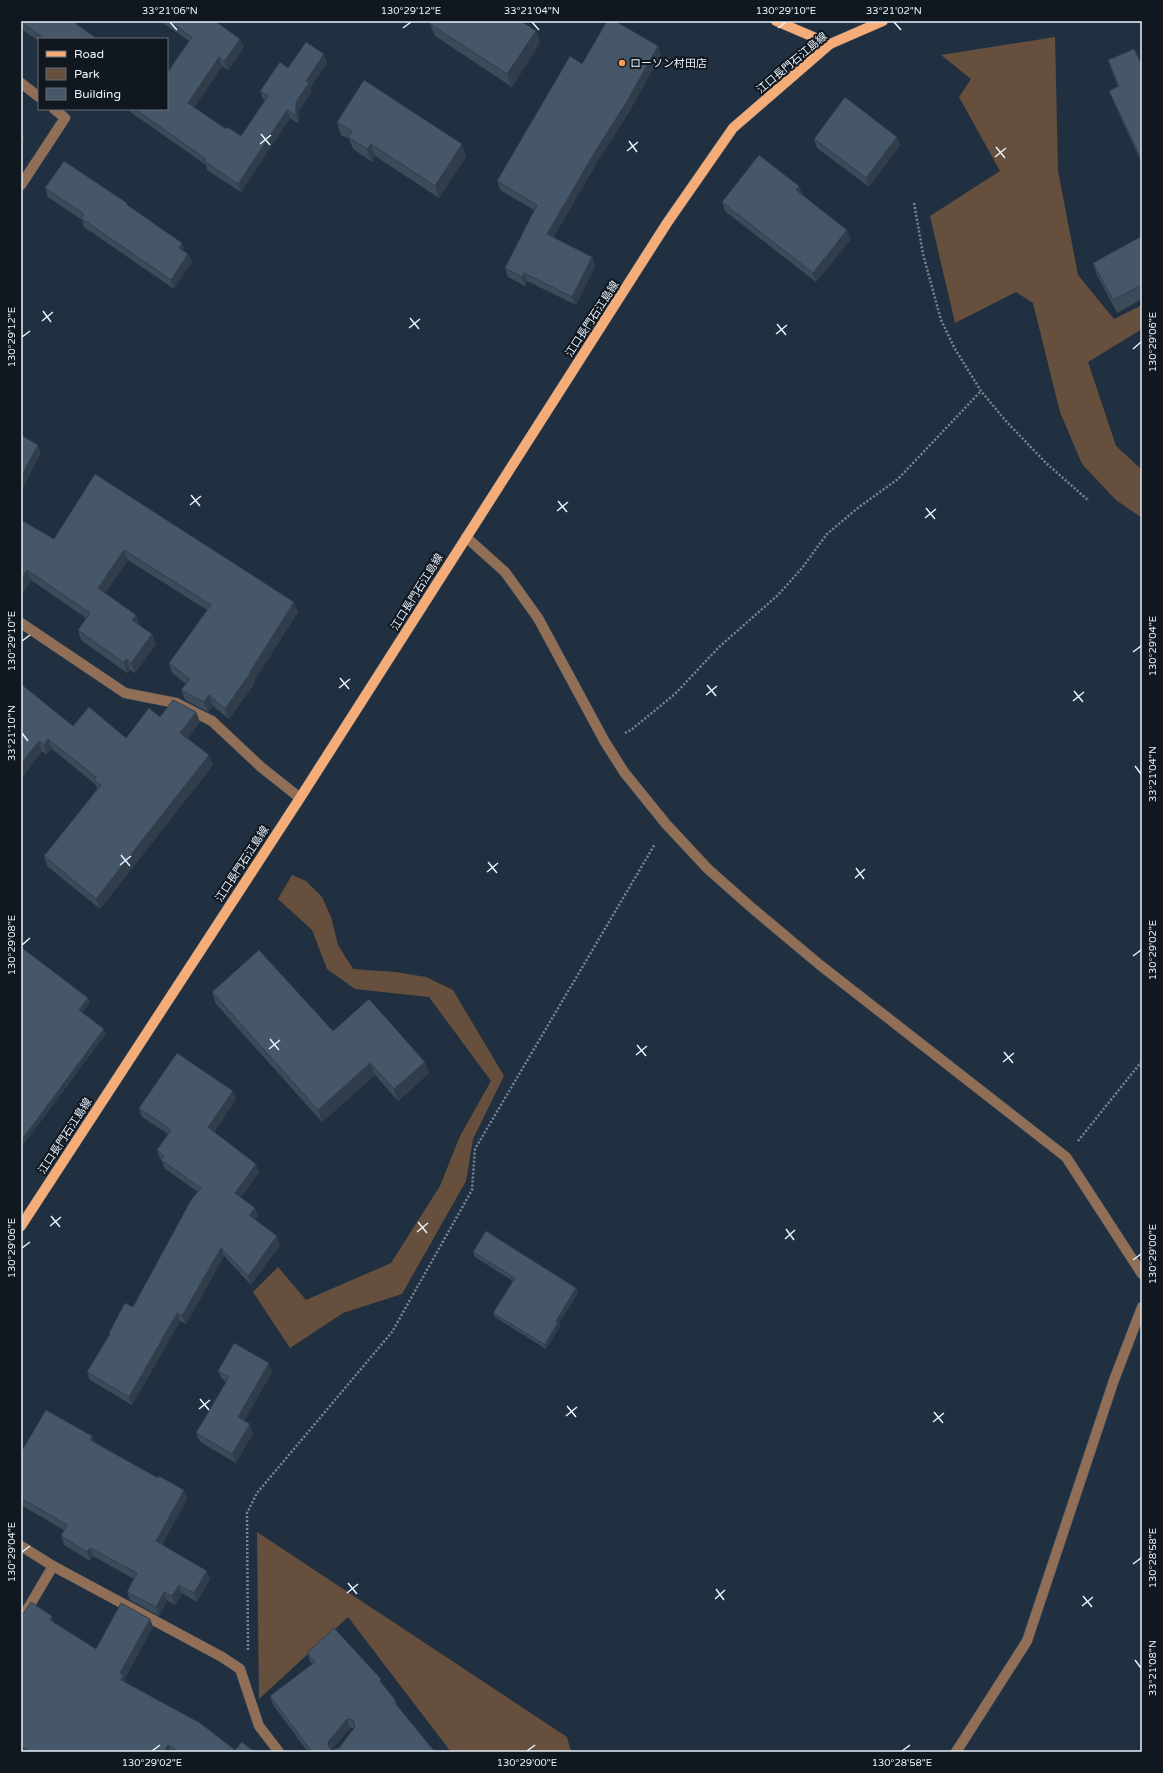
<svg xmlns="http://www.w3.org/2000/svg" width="1163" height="1773" font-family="'Varela Round','Noto Sans JP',sans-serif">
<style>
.green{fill:#674f3d}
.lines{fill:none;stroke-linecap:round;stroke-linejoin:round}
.minor-casing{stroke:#3c4b5a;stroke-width:11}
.major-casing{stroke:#3c4b5a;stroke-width:11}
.path{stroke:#788593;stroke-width:2.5;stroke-dasharray:2 2;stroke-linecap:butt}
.minor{stroke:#916e56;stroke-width:10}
.major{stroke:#f4ad78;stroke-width:10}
.wall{fill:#3c4b5a;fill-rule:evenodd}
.shaded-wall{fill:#313d4a}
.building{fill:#465769;stroke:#313d4a;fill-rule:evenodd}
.ticks{fill:none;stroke:#e8f2fd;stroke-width:1.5}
.poi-dot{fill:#fc9d52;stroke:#10171f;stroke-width:1.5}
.labels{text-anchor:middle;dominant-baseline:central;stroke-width:4;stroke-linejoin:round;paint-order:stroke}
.poi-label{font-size:11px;fill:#e8f2fd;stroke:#10171f;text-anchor:start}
.street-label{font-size:11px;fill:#e8f2fd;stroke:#10171f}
.neatline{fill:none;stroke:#e8f2fd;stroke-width:1.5}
.ticks-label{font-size:10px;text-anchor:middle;fill:#e8f2fd}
</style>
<rect width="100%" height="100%" fill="#203040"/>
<g class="green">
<path d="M1055,37L1058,171L1078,275L1114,319L1142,305V329L1088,362L1116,446L1142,470V518L1116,500L1082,464L1060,412L1033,303L1016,292L955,323L930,216L1000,171L959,97L971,79L941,55Z"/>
<path d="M292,875L306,881L322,897L331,917L338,945L353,969L395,972L426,977L453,990L504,1076L473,1139L466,1181L402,1294L343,1313L290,1348L253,1292L278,1267L306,1300L391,1263L440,1186L460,1136L491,1081L429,997L355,989L327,969L312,930L278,899Z"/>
<path d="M257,1532L567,1737L571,1752H451L348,1617L259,1699Z"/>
</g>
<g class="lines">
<g class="minor-casing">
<g id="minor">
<path d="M21,83L39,97"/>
<path d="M21,185L65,118L54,109"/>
<path d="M466,537L505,572L538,618L605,742L624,772L666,824L708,869L752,908L820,965L1066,1157L1142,1274"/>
<path d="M21,623L125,693L176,703L212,721L261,767L300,798"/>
<path d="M21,1546L53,1566L222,1657L240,1669L259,1726L279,1752"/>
<path d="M21,1620L53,1566"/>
<path d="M956,1752L1027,1641L1114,1380L1142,1307"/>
</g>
</g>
<g class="major-casing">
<g id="major">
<path d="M776,21L830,44"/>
<path d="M21,1226L300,798L667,223L733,128L830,44L883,21"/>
</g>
</g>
<g class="path">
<path d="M914,203L923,254L941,320L955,349L981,391L1005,420L1045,462L1089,501"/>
<path d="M625,733L631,730L675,694L719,647L778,595L802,568L827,534L859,507L898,479L981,391"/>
<path d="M1078,1141L1142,1061"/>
<path d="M248,1650L247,1513L257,1493L392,1332L472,1190L475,1149L655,844"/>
</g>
<use href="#minor" class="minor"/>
<use href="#major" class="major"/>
</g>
<g class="wall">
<path d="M21,21H73L97,39H39V41L21,29Z"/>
<path d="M160,21H215L244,47L228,70L222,66L194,107L226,129L241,136L265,101L263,99L260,91L288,68L324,54L327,63L310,88L312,91L299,110V124L290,118L241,192L207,170L206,165L126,109H167L189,41Z"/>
<path d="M430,24L536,31L540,43L512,87L435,36Z"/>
<path d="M658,46L661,54L629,112L599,159L553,238L592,257L595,266L576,305L527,281L525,286L508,277L505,268L534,210L500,190L497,181L582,64Z"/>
<path d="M1108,60L1142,65V164L1114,103L1109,91L1118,87Z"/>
<path d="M337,122L466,157L439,198L375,156L372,162L353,149L349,139L341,135Z"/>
<path d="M897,137L900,145L869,187L817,148L814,139Z"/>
<path d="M799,186L802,194L851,239L816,282L725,211L722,202Z"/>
<path d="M45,188L127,203L128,206L188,254L192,262L174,289L84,227L82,220L48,197Z"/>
<path d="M1142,236V299L1117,313L1097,275L1093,263Z"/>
<path d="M95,474L298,612L254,681L255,683L229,719L213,706L208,712L185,700L181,690L186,684L172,673L169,663L207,610L128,560L105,593L136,615L139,625L152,634L156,644L135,673L130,670L127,673L81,640L78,630L86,618L31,580L21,596V520L54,539Z"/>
<path d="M21,684L73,726L126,738L160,717L196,712L200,722L188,738L209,755L213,765L100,909L47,866L44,856L97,789L95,784L52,749L47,755L42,751L21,779Z"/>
<path d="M212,992L333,1031L429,1073L398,1101L375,1075L322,1122L216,1004Z"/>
<path d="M236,1099L214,1132L259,1172L241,1197L255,1208L258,1216L255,1220L280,1245L251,1285L224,1256L186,1324L180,1321L132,1405L90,1380L87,1372L109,1335V1333L133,1307L198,1192L164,1168L162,1160L160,1159L157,1150L168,1134L142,1117L139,1108Z"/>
<path d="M473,1252L576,1288L578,1293L559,1323L560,1326L546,1349L495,1317L493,1313L513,1281L475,1257Z"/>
<path d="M269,1363L272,1372L244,1421L253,1433L236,1463L200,1442L196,1433L226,1382L222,1379L218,1371Z"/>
<path d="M92,1436L94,1442L187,1499L162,1544L210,1579L197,1602L182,1593L175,1605L167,1600L159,1616L130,1600L127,1592L134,1579L93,1556L90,1561L64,1545L61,1536L64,1530L21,1505V1452Z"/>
<path d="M21,1617L55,1624L96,1649L150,1619L153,1627L125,1678L126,1683L235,1750L254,1752H21Z"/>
<path d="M307,1653L383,1685L396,1701L397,1705L435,1752H308L273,1705L270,1696L312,1664L310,1661ZM350,1728H354L339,1748L332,1750V1749Z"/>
</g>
<g class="shaded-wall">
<path d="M536,31L540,43L512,87L507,74Z"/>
<path d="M240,39L244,47L228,70L224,62Z"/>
<path d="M658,46L661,54L629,112L599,159L550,243L547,234Z"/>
<path d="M324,54L327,63L310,88L312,91L299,110V124L296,116V102L306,81Z"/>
<path d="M219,57L222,66L192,111L188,103Z"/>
<path d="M287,110L290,118L241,192L238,184Z"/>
<path d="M22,131L25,139L21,146V132Z"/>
<path d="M897,137L900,145L869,187L866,178Z"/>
<path d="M371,144L375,156L372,162L367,149Z"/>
<path d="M462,144L466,157L439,198L435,186Z"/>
<path d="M799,186L802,195L796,190Z"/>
<path d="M847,230L851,239L816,282L813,273Z"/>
<path d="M182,243L185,252L179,248Z"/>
<path d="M188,254L192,262L174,289L171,280Z"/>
<path d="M592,257L595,266L576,305L572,297Z"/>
<path d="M524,273L527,281L525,286L522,277Z"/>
<path d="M38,445L41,453L22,490L21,488V477Z"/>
<path d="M124,550L128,560L101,598L98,588Z"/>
<path d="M27,570L31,580L21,596V580Z"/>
<path d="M294,602L298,612L254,681L255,683L229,719L225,709L250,672Z"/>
<path d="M136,615L140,626L132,620Z"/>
<path d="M21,633L24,641L21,646Z"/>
<path d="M152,634L156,644L135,673L131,663Z"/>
<path d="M126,659L130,670L127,673L124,663Z"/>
<path d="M209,695L213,706L208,712L204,702Z"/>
<path d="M196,712L200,722L184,743L180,733Z"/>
<path d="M48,739L52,749L47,755L44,745Z"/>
<path d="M39,741L42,751L21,779V764Z"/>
<path d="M209,755L213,765L100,909L96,899Z"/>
<path d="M88,998L90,1003L81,1015L79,1010Z"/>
<path d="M104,1029L106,1034L21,1148V1141Z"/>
<path d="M425,1062L429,1073L398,1101L394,1089Z"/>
<path d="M370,1063L375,1075L322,1122L318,1110Z"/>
<path d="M233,1091L236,1099L211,1136L208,1127Z"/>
<path d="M256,1164L259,1172L238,1201L235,1193Z"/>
<path d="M255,1208L258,1216L253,1224L249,1215Z"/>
<path d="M277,1236L280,1245L251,1285L248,1276Z"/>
<path d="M221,1248L224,1256L186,1324L182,1316Z"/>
<path d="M576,1288L578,1293L559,1323L560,1326L546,1349L545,1345L556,1321Z"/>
<path d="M177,1313L180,1321L132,1405L129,1397Z"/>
<path d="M269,1363L272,1372L241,1426L238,1417Z"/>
<path d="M250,1424L253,1433L236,1463L232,1454Z"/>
<path d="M92,1436L95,1445L90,1440Z"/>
<path d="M184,1490L187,1499L160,1549L156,1541Z"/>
<path d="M90,1548L93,1556L90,1561L87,1552Z"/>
<path d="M207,1571L210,1579L197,1602L194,1593Z"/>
<path d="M179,1585L182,1593L175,1605L172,1596Z"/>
<path d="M164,1592L167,1600L159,1616L156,1607Z"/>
<path d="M21,1598L23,1604L21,1608Z"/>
<path d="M52,1616L55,1625L50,1620Z"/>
<path d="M150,1619L153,1627L125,1678L126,1683L121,1680L120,1673Z"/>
<path d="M347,1719L350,1728L331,1751L328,1746V1742Z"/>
<path d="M168,1745L171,1752H164Z"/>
</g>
<g class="building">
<path d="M21,21H72L97,39H45L21,22Z"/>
<path d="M169,21H215L240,39L224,62L219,57L188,103L226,129L227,127L241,136L268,96L260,91L280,62L288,68L306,42L324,54L306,81L309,83L296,102V116L287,110L238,184L204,161L206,159L135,109H167V73L192,37Z"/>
<path d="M432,21H521L536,31L507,74L430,24Z"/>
<path d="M607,21H615L658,46L626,103L596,150L547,234L592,257L572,297L524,273L522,277L505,268L537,205L497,181L570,56L582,64Z"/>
<path d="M1134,49L1142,65V161L1109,91L1119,86L1108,60Z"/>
<path d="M364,80L462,144L435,186L371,144L367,149L348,137L352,131L337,122Z"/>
<path d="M845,97L897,137L866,178L814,139Z"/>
<path d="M759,155L799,186L796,190L847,230L813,273L722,202Z"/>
<path d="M64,161L127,203L126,204L182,243L179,248L188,254L171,280L81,218L84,214L45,188Z"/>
<path d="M1142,236V285L1113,300L1093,263Z"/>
<path d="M21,435L38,445L21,477Z"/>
<path d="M95,474L294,602L250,672H251L225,709L209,695L204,702L181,690L190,679L169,663L211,605L124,550L98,588L136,615L132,620L152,634L131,663L126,659L124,663L78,630L90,613L27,570L21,580V520L54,539Z"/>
<path d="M21,684L73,726L89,707L126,738L149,708L160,717L173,700L196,712L180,733L209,755L96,899L44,856L101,785L94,780L96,777L48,739L44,745L39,741L21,764Z"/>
<path d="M21,947L88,998L79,1010L104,1029L21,1141Z"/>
<path d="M259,950L333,1031L369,999L425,1062L394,1089L370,1063L318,1110L212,992Z"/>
<path d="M177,1053L233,1091L208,1127L256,1164L235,1193L255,1208L249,1215L277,1236L248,1276L221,1248L182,1316L177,1313L129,1397L87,1372L110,1334L109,1333L125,1303L133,1307L191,1200L201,1188L161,1160L164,1156L157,1150L171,1130L139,1108Z"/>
<path d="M486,1231L576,1288L556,1321L558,1322L545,1345L493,1313L515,1278L473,1252Z"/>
<path d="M234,1343L269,1363L238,1417L250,1424L232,1454L196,1433L229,1377L218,1371Z"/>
<path d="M46,1410L92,1436L90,1440L158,1478L159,1476L184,1490L156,1541L207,1571L194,1593L179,1585L172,1596L164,1592L156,1607L127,1592L137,1573L90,1548L87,1552L61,1536L67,1525L21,1498V1452Z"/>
<path d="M31,1602L52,1616L50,1620L96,1649L121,1603L150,1619L120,1673L123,1675L121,1680L200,1723L235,1750L242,1742L254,1752H178L168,1745L164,1752H31L21,1746V1617Z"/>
<path d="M334,1628L381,1679L380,1681L396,1701L394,1702L435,1752H312L270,1696L315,1662L307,1653ZM347,1719L353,1720L355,1727L339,1748L332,1750L328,1746V1742Z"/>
</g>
<path class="ticks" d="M170,22L177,30M532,22L539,30M894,22L901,30M403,28L411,22M778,28L786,22M261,134L270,145M629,141L637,152M260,144L271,135M996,147L1005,158M627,151L638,142M995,157L1006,148M43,311L51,322M410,318L419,329M42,321L53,312M777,324L786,335M409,328L420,319M776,334L787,325M22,337L30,331M1133,349L1141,342M191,495L200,506M558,501L567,512M190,505L201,496M926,508L935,519M557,511L568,502M925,518L936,509M22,641L30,635M1133,652L1141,646M340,678L349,689M707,685L716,696M339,688L350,679M1074,691L1083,702M706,695L717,686M1073,701L1084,692M22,733L28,741M1135,766L1141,774M121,855L130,866M488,862L497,873M120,865L131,856M856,868L864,879M487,872L498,863M855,878L865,869M22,945L30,938M1133,956L1141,950M270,1039L279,1050M637,1045L646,1056M269,1049L280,1040M1004,1052L1013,1063M636,1055L647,1046M1003,1062L1014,1053M51,1216L60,1227M418,1222L427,1233M50,1226L61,1217M786,1229L794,1240M417,1232L428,1223M785,1239L795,1230M22,1248L30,1242M1133,1260L1141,1254M200,1399L209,1410M567,1406L576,1417M199,1409L210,1400M934,1412L943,1423M566,1416L577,1407M933,1422L944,1413M22,1552L30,1546M1133,1564L1141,1558M348,1583L357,1594M716,1589L724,1600M347,1593L358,1584M1083,1596L1092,1607M715,1599L725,1590M1082,1606L1093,1597M1135,1660L1141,1668M152,1751L160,1745M527,1751L535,1745M902,1751L910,1745"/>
<circle class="poi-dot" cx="622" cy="63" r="4"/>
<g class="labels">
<g class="poi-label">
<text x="630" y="63">ローソン村田店</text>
</g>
<g class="street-label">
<text transform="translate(792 63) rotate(-40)">江口長門石江島線</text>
<text transform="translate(592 319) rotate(-57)">江口長門石江島線</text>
<text transform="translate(417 592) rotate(-58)">江口長門石江島線</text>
<text transform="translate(242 864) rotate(-57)">江口長門石江島線</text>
<text transform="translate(65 1136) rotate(-57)">江口長門石江島線</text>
</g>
</g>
<rect width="1163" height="1773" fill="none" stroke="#10171f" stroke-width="44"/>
<rect x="38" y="38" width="130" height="72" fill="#10171f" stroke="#666f78"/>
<rect x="46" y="51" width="20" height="6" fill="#f4ad78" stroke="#666f78"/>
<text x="74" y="58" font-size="12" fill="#e8f2fd">Road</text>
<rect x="46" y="68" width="20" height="12" fill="#674f3d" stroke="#666f78"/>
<text x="74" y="78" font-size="12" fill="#e8f2fd">Park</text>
<rect x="46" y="88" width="20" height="12" fill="#465769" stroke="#666f78"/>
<text x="74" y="98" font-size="12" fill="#e8f2fd">Building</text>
<rect x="22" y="22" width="1119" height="1729" class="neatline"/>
<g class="ticks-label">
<text x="170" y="14">33°21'06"N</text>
<text x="411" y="14">130°29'12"E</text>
<text x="532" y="14">33°21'04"N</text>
<text x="786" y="14">130°29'10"E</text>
<text x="894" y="14">33°21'02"N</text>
<text transform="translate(11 337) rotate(-90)" y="4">130°29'12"E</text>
<text transform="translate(1152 342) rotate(-90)" y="4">130°29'06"E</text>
<text transform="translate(11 641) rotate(-90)" y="4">130°29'10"E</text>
<text transform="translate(1152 646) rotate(-90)" y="4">130°29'04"E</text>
<text transform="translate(11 733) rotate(-90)" y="4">33°21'10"N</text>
<text transform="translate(1152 774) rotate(-90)" y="4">33°21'04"N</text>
<text transform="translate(11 945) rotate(-90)" y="4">130°29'08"E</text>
<text transform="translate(1152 950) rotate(-90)" y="4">130°29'02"E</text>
<text transform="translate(11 1248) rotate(-90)" y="4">130°29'06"E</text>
<text transform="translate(1152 1254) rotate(-90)" y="4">130°29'00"E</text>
<text transform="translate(11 1552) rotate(-90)" y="4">130°29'04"E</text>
<text transform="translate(1152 1558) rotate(-90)" y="4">130°28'58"E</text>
<text transform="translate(1152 1668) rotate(-90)" y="4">33°21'08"N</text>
<text x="152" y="1766">130°29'02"E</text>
<text x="527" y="1766">130°29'00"E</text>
<text x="902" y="1766">130°28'58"E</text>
</g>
</svg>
